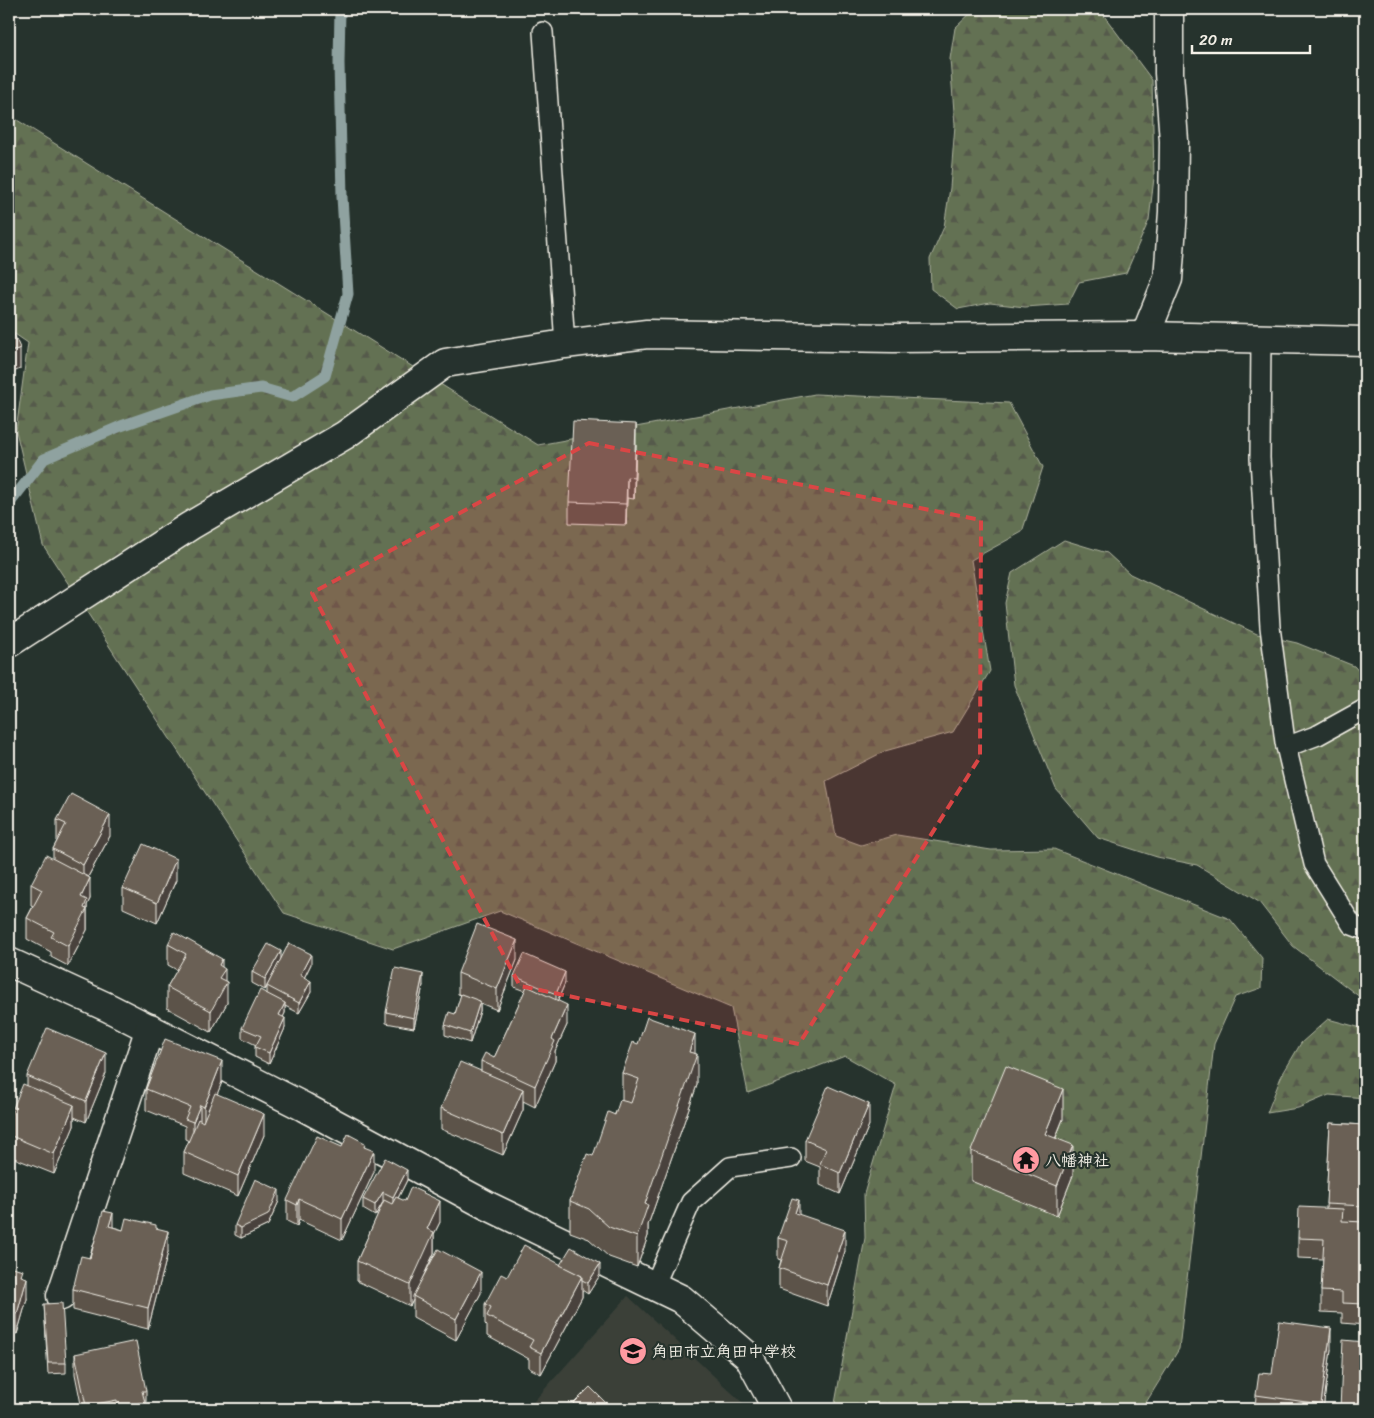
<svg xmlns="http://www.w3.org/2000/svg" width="1374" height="1418" font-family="Sriracha,'Klee One',sans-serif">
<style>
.built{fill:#3a4039}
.forest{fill:url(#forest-firs);stroke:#acb19d}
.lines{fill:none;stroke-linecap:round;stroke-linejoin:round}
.stream{stroke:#8fa2a0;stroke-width:11}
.lane-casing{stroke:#f4f1e8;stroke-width:22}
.street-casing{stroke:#f4f1e8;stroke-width:31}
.secondary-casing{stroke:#f4f1e8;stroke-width:31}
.lane{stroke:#26332d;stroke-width:19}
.street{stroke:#26332d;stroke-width:28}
.secondary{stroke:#26332d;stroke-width:28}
.wall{fill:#5b5349;stroke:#f4f1e8}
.shaded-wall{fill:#4a433c;stroke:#f4f1e8}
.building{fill:#6a6055;stroke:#f4f1e8}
.marked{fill:#da4645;fill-opacity:0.2;stroke:#da4645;stroke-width:4;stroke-dasharray:10 6;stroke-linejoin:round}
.labels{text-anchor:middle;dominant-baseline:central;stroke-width:4.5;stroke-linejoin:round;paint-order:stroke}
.poi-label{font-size:16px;font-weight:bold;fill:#f4f1e8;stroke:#26332d;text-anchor:start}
</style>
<defs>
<pattern id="forest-firs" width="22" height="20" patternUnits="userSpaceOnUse" patternTransform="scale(1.25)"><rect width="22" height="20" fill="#637152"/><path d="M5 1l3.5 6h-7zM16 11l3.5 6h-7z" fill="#555a4b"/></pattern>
</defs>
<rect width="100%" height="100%" fill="#26332d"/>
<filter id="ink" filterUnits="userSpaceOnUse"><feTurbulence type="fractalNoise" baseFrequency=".02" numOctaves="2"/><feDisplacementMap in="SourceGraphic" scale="10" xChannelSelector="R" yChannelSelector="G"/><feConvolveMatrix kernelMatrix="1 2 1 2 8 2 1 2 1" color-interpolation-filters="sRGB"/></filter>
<g filter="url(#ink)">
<path class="built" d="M628,1296L746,1406L748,1409H527Z"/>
<g class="forest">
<path d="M975,9H1104L1102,13L1152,80L1154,178L1149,220L1126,273L1079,282L1068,304L1025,307L990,303L958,309L931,289L930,259L944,227L950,188L955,125L950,59L955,28Z"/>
<path d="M9,115L538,445L815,394L1009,403L1043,467L1022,532L971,560L990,671L953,732L885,751L826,781L836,836L861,845L897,835L991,850L1054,849L1230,919L1262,958L1261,988L1235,997L1214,1044L1179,1349L1142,1409H834L865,1238L864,1194L896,1085L845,1056L748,1093L731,1008L500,911L393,949L284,913L43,545L16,431L28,343L9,330Z"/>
<path d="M1064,540L1107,553L1130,574L1257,634L1297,643L1354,666L1365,678V1001L1293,946L1259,902L1197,865L1157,857L1098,838L1056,789L1014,685L1005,603L1012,573Z"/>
<path d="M1328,1019L1365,1029V1098L1329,1095L1298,1108L1267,1113L1281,1077L1301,1043Z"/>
</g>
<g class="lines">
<path class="stream" d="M9,504L44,459L121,426L210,395L261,388L292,397L325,376L348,294L342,197L339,63L340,9"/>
<g class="lane-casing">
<g id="lane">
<path d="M543,32L565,344"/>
<path d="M1261,338L1260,458L1270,627L1285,742L1314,864L1352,925L1365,930"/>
<path d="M1286,747L1318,735L1365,709"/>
<path d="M654,1286L691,1202L730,1167L791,1158"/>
</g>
</g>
<g class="street-casing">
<g id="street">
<path d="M1145,336L1168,279L1173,212L1174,141L1169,73V9"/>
<path d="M9,962L109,1008L304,1107L486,1205L681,1299L749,1357L777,1409"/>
<path d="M61,1296L150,1028"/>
</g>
</g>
<g class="secondary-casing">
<path id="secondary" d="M9,643L190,526L345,435L445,363L565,344L647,334L893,338L1145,336L1365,341"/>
</g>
<use href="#lane" class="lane"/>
<use href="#street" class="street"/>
<use href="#secondary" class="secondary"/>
</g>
<g class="wall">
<path d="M636,445L634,499L627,498L626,525L569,523V502Z"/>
<path d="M57,820L110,836L88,877L90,899L87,905V930L68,966L51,957V952L27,939V918L33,906L31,905V884L53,858V849L57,841Z"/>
<path d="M176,880L157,923L123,908V888Z"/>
<path d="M168,944L222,967L227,1003L211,1032L167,1008V987L177,970L168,965Z"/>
<path d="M281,958L311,964L304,978L311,992L299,1013L285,1006V1013L283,1017L285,1028L269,1064L255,1057V1047L256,1045L242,1038V1028L267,994V987L265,990L252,983V972Z"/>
<path d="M517,960L497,1010L480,1003V1011L470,1043L445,1035V1025L455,1014L461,995L458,994V973Z"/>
<path d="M514,976L565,983L558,1000L567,1025L555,1051V1061L535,1107L523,1101V1110L503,1155L441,1129V1108L481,1071V1061L494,1058L525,991L514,987Z"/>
<path d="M423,985L414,1028L386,1023V1012Z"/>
<path d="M638,1044L695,1054L697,1085L648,1225V1236L637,1267L609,1257L589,1239L570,1232V1201L622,1100V1073Z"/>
<path d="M106,1073L86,1122L74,1117V1126L54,1174L9,1156V1118L27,1086V1076Z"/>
<path d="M222,1082L217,1094L264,1135L238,1196L184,1173V1152L189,1141L185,1139V1126L146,1110V1089Z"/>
<path d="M1063,1119L1056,1138L1073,1175L1057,1216L971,1181V1151Z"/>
<path d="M1330,1123L1365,1125V1325L1342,1323V1313L1321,1312V1291L1323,1259L1298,1258V1238L1326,1208Z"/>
<path d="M869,1125L840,1194L820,1185V1167L805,1161V1140Z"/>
<path d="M342,1147H365L374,1172L342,1240L299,1220L297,1226L287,1221V1200Z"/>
<path d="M407,1180L398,1198L440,1222L434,1234V1253L426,1272L481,1293L456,1340L413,1317V1300L410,1306L357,1281V1261L383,1203V1202L375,1216L363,1209V1199Z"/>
<path d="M279,1201L268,1225L241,1238L235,1235V1225Z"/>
<path d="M799,1215L845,1251L827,1306L779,1289V1268L781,1260L778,1259V1238Z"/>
<path d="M113,1227L123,1230L156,1228L168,1252L148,1329L73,1310V1289L90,1258Z"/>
<path d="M9,1266L23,1277L27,1299L17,1334L9,1332Z"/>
<path d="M600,1275L588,1294L582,1290V1297L541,1374L529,1368V1359L487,1336V1326L485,1324V1304L507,1277Z"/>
<path d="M44,1304L66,1363V1373L48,1374Z"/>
<path d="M1331,1349L1323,1409H1255L1256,1395L1272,1374Z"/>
<path d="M75,1354L146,1391V1409H82L75,1374Z"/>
</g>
<g class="shaded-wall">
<path d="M20,348V369L9,374V353Z"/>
<path d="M636,424V445L634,499V478Z"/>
<path d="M10,435V456H9V436Z"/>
<path d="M627,477V498L626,525V504Z"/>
<path d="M110,815V836L83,886V865Z"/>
<path d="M176,859V880L157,923V903Z"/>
<path d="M90,878V899L87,905V930L68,966V946L81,897Z"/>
<path d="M517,940V960L497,1010V989Z"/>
<path d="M281,951V961L267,986L265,990V979Z"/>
<path d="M311,954V964L300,986V975Z"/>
<path d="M222,959V973L225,969V986L227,982V1003L211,1032V1011L219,965Z"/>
<path d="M565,972V983L556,1004V994Z"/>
<path d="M423,974V985L414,1028V1018Z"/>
<path d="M311,981V992L299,1013V1003Z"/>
<path d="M480,1001V1011L470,1043V1033Z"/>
<path d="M285,1003V1013L279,1026V1015Z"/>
<path d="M567,1005V1025L555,1051V1061L535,1107V1086L552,1039Z"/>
<path d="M285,1018V1028L269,1064V1053Z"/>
<path d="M695,1034V1059L697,1054V1085L648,1225V1236L637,1267V1237L645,1204L689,1052Z"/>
<path d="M106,1053V1073L86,1122V1101Z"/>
<path d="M222,1061V1082L204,1127V1107Z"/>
<path d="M523,1089V1110L503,1155V1135Z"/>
<path d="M1063,1089V1119L1045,1164V1134Z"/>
<path d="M869,1104V1125L840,1194V1173Z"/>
<path d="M74,1105V1126L54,1174V1154Z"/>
<path d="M200,1105V1126L193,1143V1122Z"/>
<path d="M264,1114V1135L238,1196V1176Z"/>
<path d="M1073,1145V1175L1057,1216V1186Z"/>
<path d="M374,1151V1172L342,1240V1219Z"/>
<path d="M407,1170V1180L393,1208V1197Z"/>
<path d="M279,1190V1201L268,1225L241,1238V1228Z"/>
<path d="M383,1192V1202L375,1216V1205Z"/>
<path d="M299,1199V1220L297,1226V1205Z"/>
<path d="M799,1200V1221L795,1213Z"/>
<path d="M440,1201V1222L434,1234V1253L414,1297L413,1296V1300L410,1306V1285L427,1229Z"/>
<path d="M113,1213V1234L109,1226Z"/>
<path d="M845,1230V1251L827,1306V1285Z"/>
<path d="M168,1231V1252L148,1329V1308Z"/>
<path d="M600,1264V1275L588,1294V1283Z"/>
<path d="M481,1272V1293L456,1340V1319Z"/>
<path d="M582,1276V1297L541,1374V1353Z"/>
<path d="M27,1278V1299L17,1334V1314Z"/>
<path d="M1331,1328V1349L1323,1409H1321V1404Z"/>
</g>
<g class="building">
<path d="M9,323L20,348L9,353Z"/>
<path d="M573,421L636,424L634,478L627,477L626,504L569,502Z"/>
<path d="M71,794L110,815L83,865L53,849L66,824L57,820Z"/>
<path d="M143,844L176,859L157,903L123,888Z"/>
<path d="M46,855L90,878L81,897L87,900L84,908L87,909L68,946L51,937L54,932L27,918L42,890L31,884Z"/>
<path d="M477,924L517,940L497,989L458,973Z"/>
<path d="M174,932L222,959L219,965L225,969L219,978L227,982L211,1011L167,987L186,954L168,944Z"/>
<path d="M289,943L311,954L300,975L311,981L299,1003L267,986Z"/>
<path d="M268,944L281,951L265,979L252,972Z"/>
<path d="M524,954L565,972L556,994L514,976Z"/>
<path d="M395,968L423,974L414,1018L386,1012Z"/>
<path d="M527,986L567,1005L552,1039L555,1041L535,1086L481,1061L485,1053L494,1058Z"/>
<path d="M260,990L285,1003L279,1015L285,1018L269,1053L255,1047L261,1036L242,1028Z"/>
<path d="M461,994L480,1001L470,1033L445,1025L449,1012L455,1014Z"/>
<path d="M647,1017L695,1034L689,1052L697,1054L645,1204L648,1205L637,1237L609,1227L589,1209L570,1201L587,1154L593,1156L608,1112L615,1115L620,1100L631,1103L639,1079L622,1073L633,1042L638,1044Z"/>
<path d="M47,1028L106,1053L86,1101L27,1076Z"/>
<path d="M165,1039L222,1061L204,1107L200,1105L193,1122L185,1119L190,1107L146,1089Z"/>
<path d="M460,1062L523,1089L503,1135L441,1108Z"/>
<path d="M1006,1066L1063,1089L1045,1134L1073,1145L1057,1186L971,1151Z"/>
<path d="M23,1084L74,1105L54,1154L9,1135V1118Z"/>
<path d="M828,1086L869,1104L840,1173L820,1164L826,1149L805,1140Z"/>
<path d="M215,1093L264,1114L238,1176L184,1152L198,1119L203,1122Z"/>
<path d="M1330,1123L1365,1125V1206L1326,1204Z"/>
<path d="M348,1134L365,1143L364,1147L374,1151L342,1219L299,1199L297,1205L287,1200L317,1136L342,1147Z"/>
<path d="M385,1158L407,1170L393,1197L383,1192L375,1205L363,1199Z"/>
<path d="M255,1179L279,1190L268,1215L241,1228L235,1225Z"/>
<path d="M411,1187L440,1201L427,1229L434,1232L410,1285L357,1261L384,1200L392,1204L396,1197L405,1201Z"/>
<path d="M792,1198L799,1200L795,1213L845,1230L827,1285L779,1268L788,1241L778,1238Z"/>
<path d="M1299,1207L1343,1209L1342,1221L1365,1222V1304L1342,1303V1292L1321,1291L1324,1239L1298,1238Z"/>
<path d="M103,1211L113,1213L109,1226L123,1230L126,1218L156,1225V1228L168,1231L148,1308L73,1289L81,1256L90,1258Z"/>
<path d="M524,1245L582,1276L541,1353L529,1347L533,1340L487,1316L491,1307L485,1304L501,1274L507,1277Z"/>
<path d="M571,1247L600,1264L588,1283L582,1280V1276L560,1265Z"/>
<path d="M438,1249L481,1272L456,1319L413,1296Z"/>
<path d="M9,1266L23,1270L21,1276L27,1278L17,1314L9,1311Z"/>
<path d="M62,1303L66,1363H48L44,1304Z"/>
<path d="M1279,1321L1331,1328L1321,1404L1256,1395L1259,1373L1272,1374Z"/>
<path d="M1343,1340L1365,1342V1409H1340Z"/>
<path d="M136,1341L146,1391H142L145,1402L118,1407L117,1400L86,1406L75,1354Z"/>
<path d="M590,1387L609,1406L606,1409H577L572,1405Z"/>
<path d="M1256,1403L1307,1408V1409H1255Z"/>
</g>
</g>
<path class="marked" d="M589,443L981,520L980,757L799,1044L520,986L312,593Z"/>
<defs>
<g id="temple-disc" transform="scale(1.4375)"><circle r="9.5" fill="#ff9aa2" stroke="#26332d"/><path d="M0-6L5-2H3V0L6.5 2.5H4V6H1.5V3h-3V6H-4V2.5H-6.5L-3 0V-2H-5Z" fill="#111"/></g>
<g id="school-disc" transform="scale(1.4375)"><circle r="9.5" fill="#ff9aa2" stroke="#26332d"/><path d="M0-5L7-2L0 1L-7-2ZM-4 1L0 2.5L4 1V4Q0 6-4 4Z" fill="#111"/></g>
</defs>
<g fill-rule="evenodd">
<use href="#temple-disc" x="1026" y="1160"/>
<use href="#school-disc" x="633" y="1351"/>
</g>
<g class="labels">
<g class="poi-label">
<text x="1045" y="1160">八幡神社</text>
<text x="652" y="1351">角田市立角田中学校</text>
</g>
</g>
<rect width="1374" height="1418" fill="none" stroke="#26332d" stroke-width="30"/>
<rect x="15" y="15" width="1344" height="1388" fill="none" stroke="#f4f1e8" stroke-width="2" filter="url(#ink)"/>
<path d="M1192 45v8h118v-8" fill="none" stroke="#f4f1e8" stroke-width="2.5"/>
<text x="1199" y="45" font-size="15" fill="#f4f1e8" stroke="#26332d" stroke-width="4" paint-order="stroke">20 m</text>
</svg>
